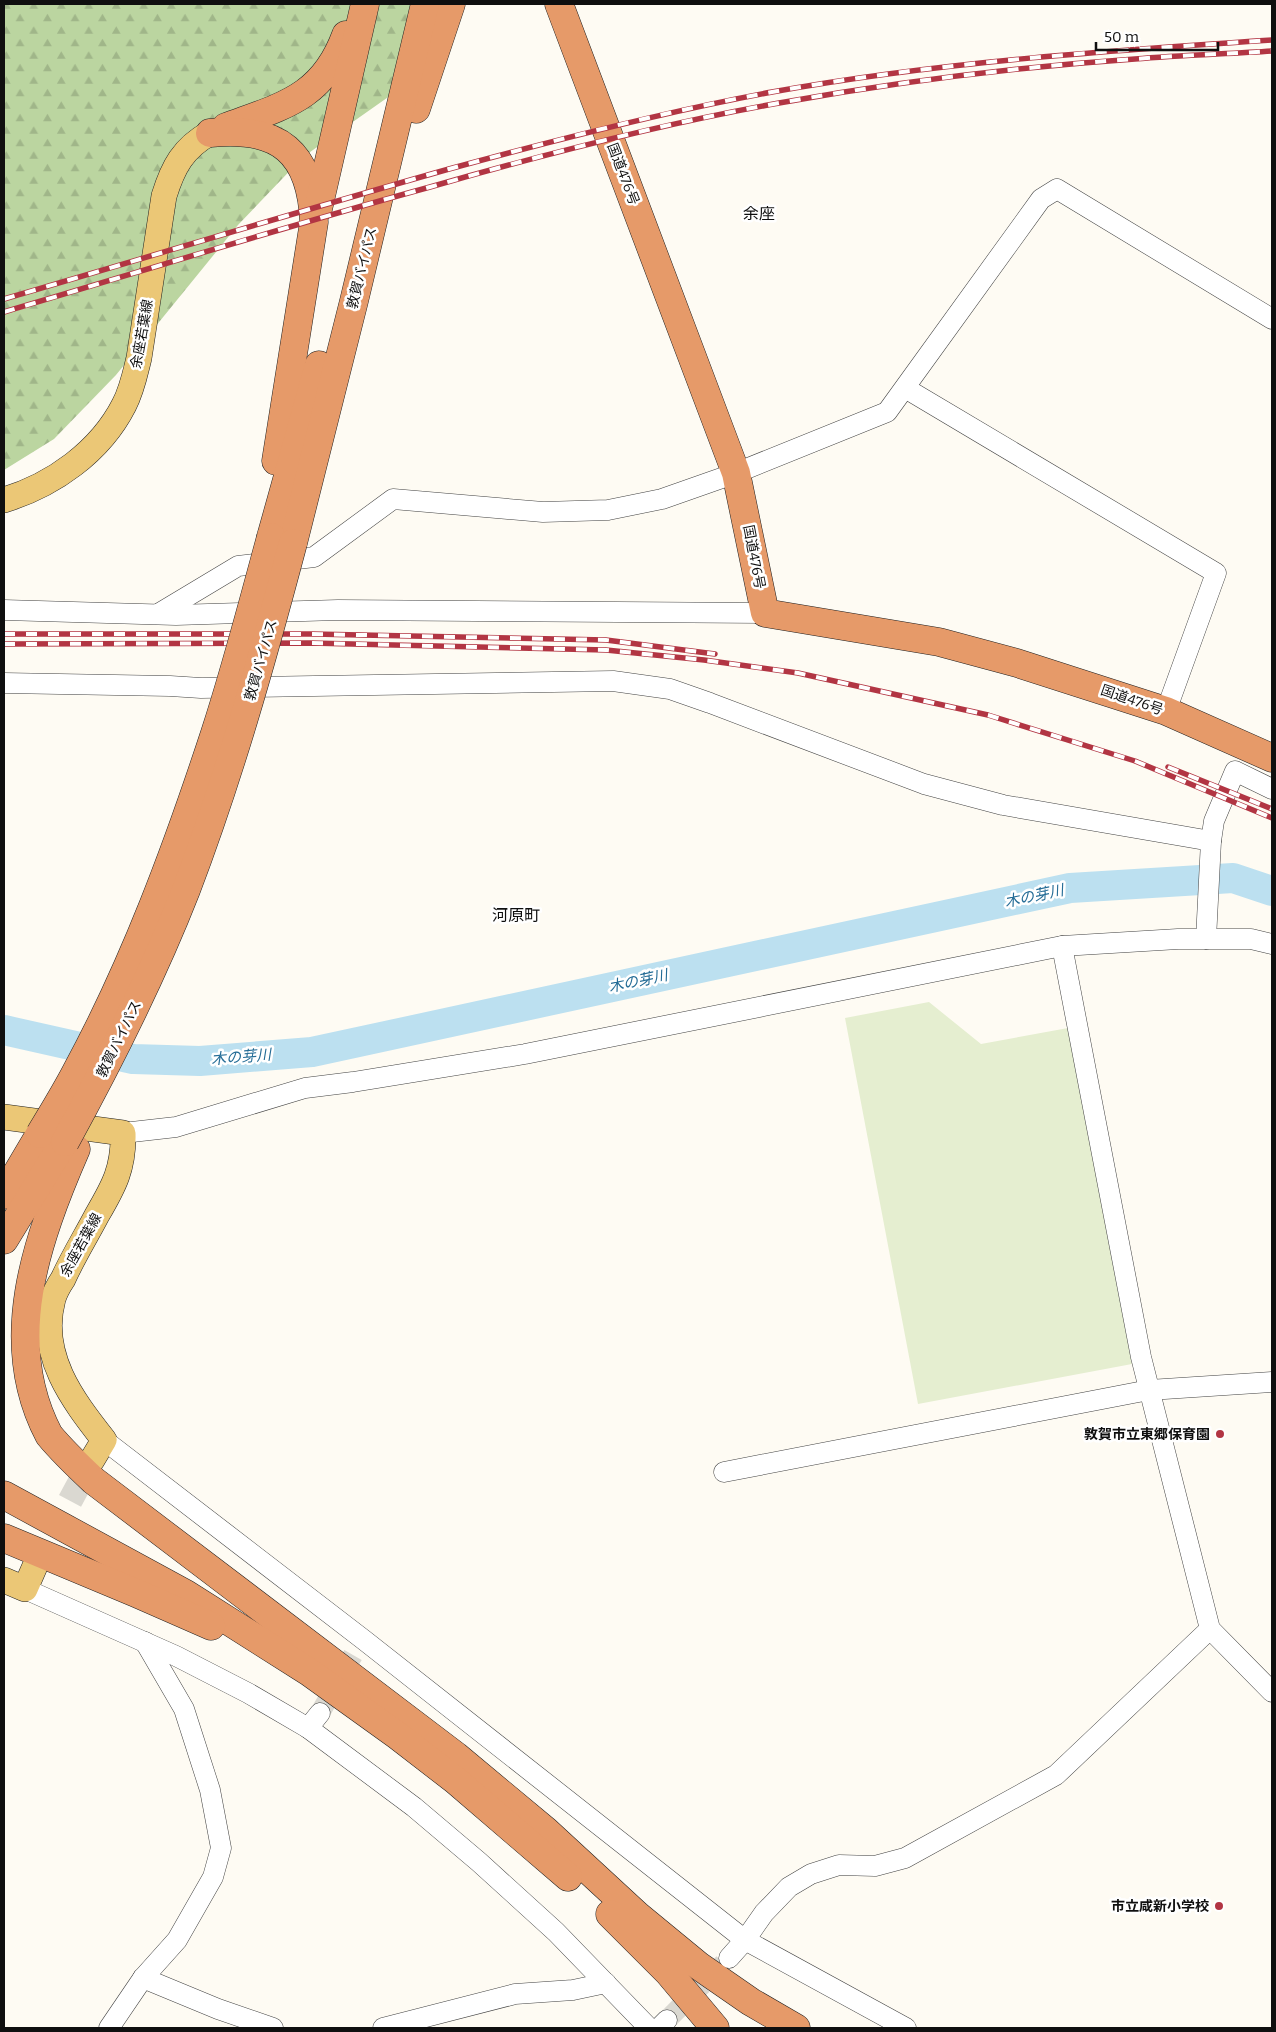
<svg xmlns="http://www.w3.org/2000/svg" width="1276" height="2032" font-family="Bitter,'Noto Sans JP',serif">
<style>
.forest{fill:url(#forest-firs)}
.pitch{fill:#e5eed0}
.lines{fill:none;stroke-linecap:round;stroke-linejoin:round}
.river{stroke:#bce0f0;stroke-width:30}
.minor-tunnel{stroke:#dad8d1;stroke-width:20;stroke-dasharray:20 10;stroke-linecap:butt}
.major-tunnel{stroke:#dad8d1;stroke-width:25;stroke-dasharray:25 12;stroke-linecap:butt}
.minor-casing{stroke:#424242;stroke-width:21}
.major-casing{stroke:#202020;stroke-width:26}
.highway-casing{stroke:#202020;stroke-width:29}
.minor{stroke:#fff;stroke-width:20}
.major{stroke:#ebc776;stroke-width:25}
.highway{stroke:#e69a69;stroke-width:28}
.rail-casing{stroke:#b23543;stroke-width:5.5}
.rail{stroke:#fff;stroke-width:4;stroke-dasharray:11;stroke-linecap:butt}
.highway-bridge-casing{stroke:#202020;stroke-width:29;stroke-linecap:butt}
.highway-bridge{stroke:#e69a69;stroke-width:28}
.poi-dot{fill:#b23543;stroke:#fff;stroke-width:2}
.labels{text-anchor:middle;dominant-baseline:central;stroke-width:5;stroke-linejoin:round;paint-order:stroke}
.street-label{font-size:14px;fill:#0f0f0f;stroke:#fff}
.poi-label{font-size:14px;font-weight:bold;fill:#0f0f0f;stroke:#fff;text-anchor:end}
.water-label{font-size:15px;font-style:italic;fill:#246c96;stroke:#fff}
.quarter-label{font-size:16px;fill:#0f0f0f;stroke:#fff}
</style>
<defs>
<pattern id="forest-firs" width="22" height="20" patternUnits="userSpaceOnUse" patternTransform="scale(1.25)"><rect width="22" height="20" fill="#bbd5a0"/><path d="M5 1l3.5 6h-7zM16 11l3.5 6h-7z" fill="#a0b689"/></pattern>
</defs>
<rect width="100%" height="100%" fill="#fefbf3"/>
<path class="forest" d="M4,4H464V7L450,47L411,81L303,157L238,225L116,375L54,439L4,470Z"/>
<path class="pitch" d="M929,1002L981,1044L1068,1028L1132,1364L918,1404L845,1018Z"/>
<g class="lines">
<path class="river" d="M4,1030L133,1059L200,1061L312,1052L1070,888L1233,878L1272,891"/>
<g class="minor-tunnel">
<path d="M320,1713L353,1655"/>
<path d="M667,2020L729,1958"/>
</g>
<path class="major-tunnel" d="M35,1566L92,1460"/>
<g class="minor-casing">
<g id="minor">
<path d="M905,388L1216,573L1166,711"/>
<path d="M4,610L176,615L338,610L765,613"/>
<path d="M158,614L238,566L314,557L393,499L543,512L608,510L662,499L736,473L887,412L1041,199L1057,189L1272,319"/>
<path d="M4,683L170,686L201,688L613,681L670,689L710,703L924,784L1003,805L1211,841"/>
<path d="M1206,939L1211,841L1214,821L1235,771L1272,789"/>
<path d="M1062,946L1141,1357L1210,1629L1272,1692"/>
<path d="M123,1133L176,1127L305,1088L353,1082L525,1054L1062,946L1178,939H1251L1272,944"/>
<path d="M104,1440L364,1640L745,1940L906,2028"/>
<path d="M724,1472L1149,1390L1272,1382"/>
<path d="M25,1589L176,1656L248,1693L308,1728L414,1807L479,1862L556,1932L649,2028"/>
<path d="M308,1728L320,1713"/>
<path d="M729,1958L745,1940L764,1913L789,1887L811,1874L839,1865L875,1866L905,1858L1056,1775L1210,1629"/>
<path d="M143,1978L218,2009L273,2028"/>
<path d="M109,2028L143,1978L177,1940L213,1877L221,1848L210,1790L184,1709L145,1642"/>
<path d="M383,2028L515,1994L573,1990L606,1983"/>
<path d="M659,2028L667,2020"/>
</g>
</g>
<g class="major-casing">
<g id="major">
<path d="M4,500C53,485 100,452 124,405C132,390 135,374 139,358L164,196C173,167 183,148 210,133"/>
<path d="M4,1117L123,1133C124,1168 114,1186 97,1215C86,1236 73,1257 63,1279C59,1285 55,1292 53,1299C38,1355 72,1399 104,1440L92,1460"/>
<path d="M4,1580L25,1589L35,1566"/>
</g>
</g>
<g class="highway-casing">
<g id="highway">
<path d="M559,4L736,473L765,613L939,642L1017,663L1166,711L1272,758"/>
<path d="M416,109L451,4"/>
<path d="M226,127C283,106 323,98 346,35"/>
<path d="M210,133C279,126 311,152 314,222L276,461"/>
<path d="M318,209L365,4"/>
<path d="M271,537L319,365"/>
<path d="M293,543L354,301L425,4"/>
<path d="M76,1149C36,1241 0,1342 49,1435C63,1452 78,1466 94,1481L456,1756L546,1831L637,1915L699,1966L751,2002L796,2028"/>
<path d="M4,1195L40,1134"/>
<path d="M4,1240L61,1147"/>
<path d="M4,1495L186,1594L309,1672L398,1736L455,1780L568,1877"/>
<path d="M4,1538L136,1593L211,1626"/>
<path d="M610,1914L668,1972L715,2028"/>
</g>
</g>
<use href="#minor" class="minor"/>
<use href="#major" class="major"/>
<use href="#highway" class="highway"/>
<g class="rail-casing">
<g id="rail">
<path d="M4,299C152,256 300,211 449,169C555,140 663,112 772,92C938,62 1105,51 1272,40"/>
<path d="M4,312C146,270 287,226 430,187C545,154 661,124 779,103C897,82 1016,67 1135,59C1181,55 1227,54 1272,51"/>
<path d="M4,634H312L606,640L715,654"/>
<path d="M4,644L310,643L606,650L704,660L798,673L988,715L1135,761L1272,818"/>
<path d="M1168,767L1272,809"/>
</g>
</g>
<use href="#rail" class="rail"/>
<g class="highway-bridge-casing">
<g id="highway-bridge">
<path d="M40,1134C52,1114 65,1093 76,1072C134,965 177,849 215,733C236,669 253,603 271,537"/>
<path d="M65,1142C110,1060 152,977 186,890C229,777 262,660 293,543"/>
</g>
</g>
<use href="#highway-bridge" class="highway-bridge"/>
</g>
<g class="poi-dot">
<circle cx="1220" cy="1434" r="5"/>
<circle cx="1219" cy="1906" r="5"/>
</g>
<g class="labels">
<g class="street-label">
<text transform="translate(623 174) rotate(69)">国道476号</text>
<text transform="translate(362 268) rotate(-76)">敦賀バイパス</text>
<text transform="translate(142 334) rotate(-80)">余座若葉線</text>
<text transform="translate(754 557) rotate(79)">国道476号</text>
<text transform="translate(261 660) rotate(-74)">敦賀バイパス</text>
<text transform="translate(1132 700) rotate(19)">国道476号</text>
<text transform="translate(119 1039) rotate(-64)">敦賀バイパス</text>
<text transform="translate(81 1245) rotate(-61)">余座若葉線</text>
</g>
<g class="poi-label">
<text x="1210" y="1434">敦賀市立東郷保育園</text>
<text x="1209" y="1906">市立咸新小学校</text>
</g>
<g class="water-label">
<text transform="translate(1034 896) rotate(-12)">木の芽川</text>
<text transform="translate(638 981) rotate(-12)">木の芽川</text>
<text transform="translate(241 1057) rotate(-5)">木の芽川</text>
</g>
<g class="quarter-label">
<text x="759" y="213">余座</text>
<text x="516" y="915">河原町</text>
</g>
</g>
<rect width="1276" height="2032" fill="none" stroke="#0f0f0f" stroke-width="10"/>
<path d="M1096 42v8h122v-8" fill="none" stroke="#0f0f0f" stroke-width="2.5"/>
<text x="1104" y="42" font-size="15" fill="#0f0f0f" stroke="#ffffff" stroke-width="4" paint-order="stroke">50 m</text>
</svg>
